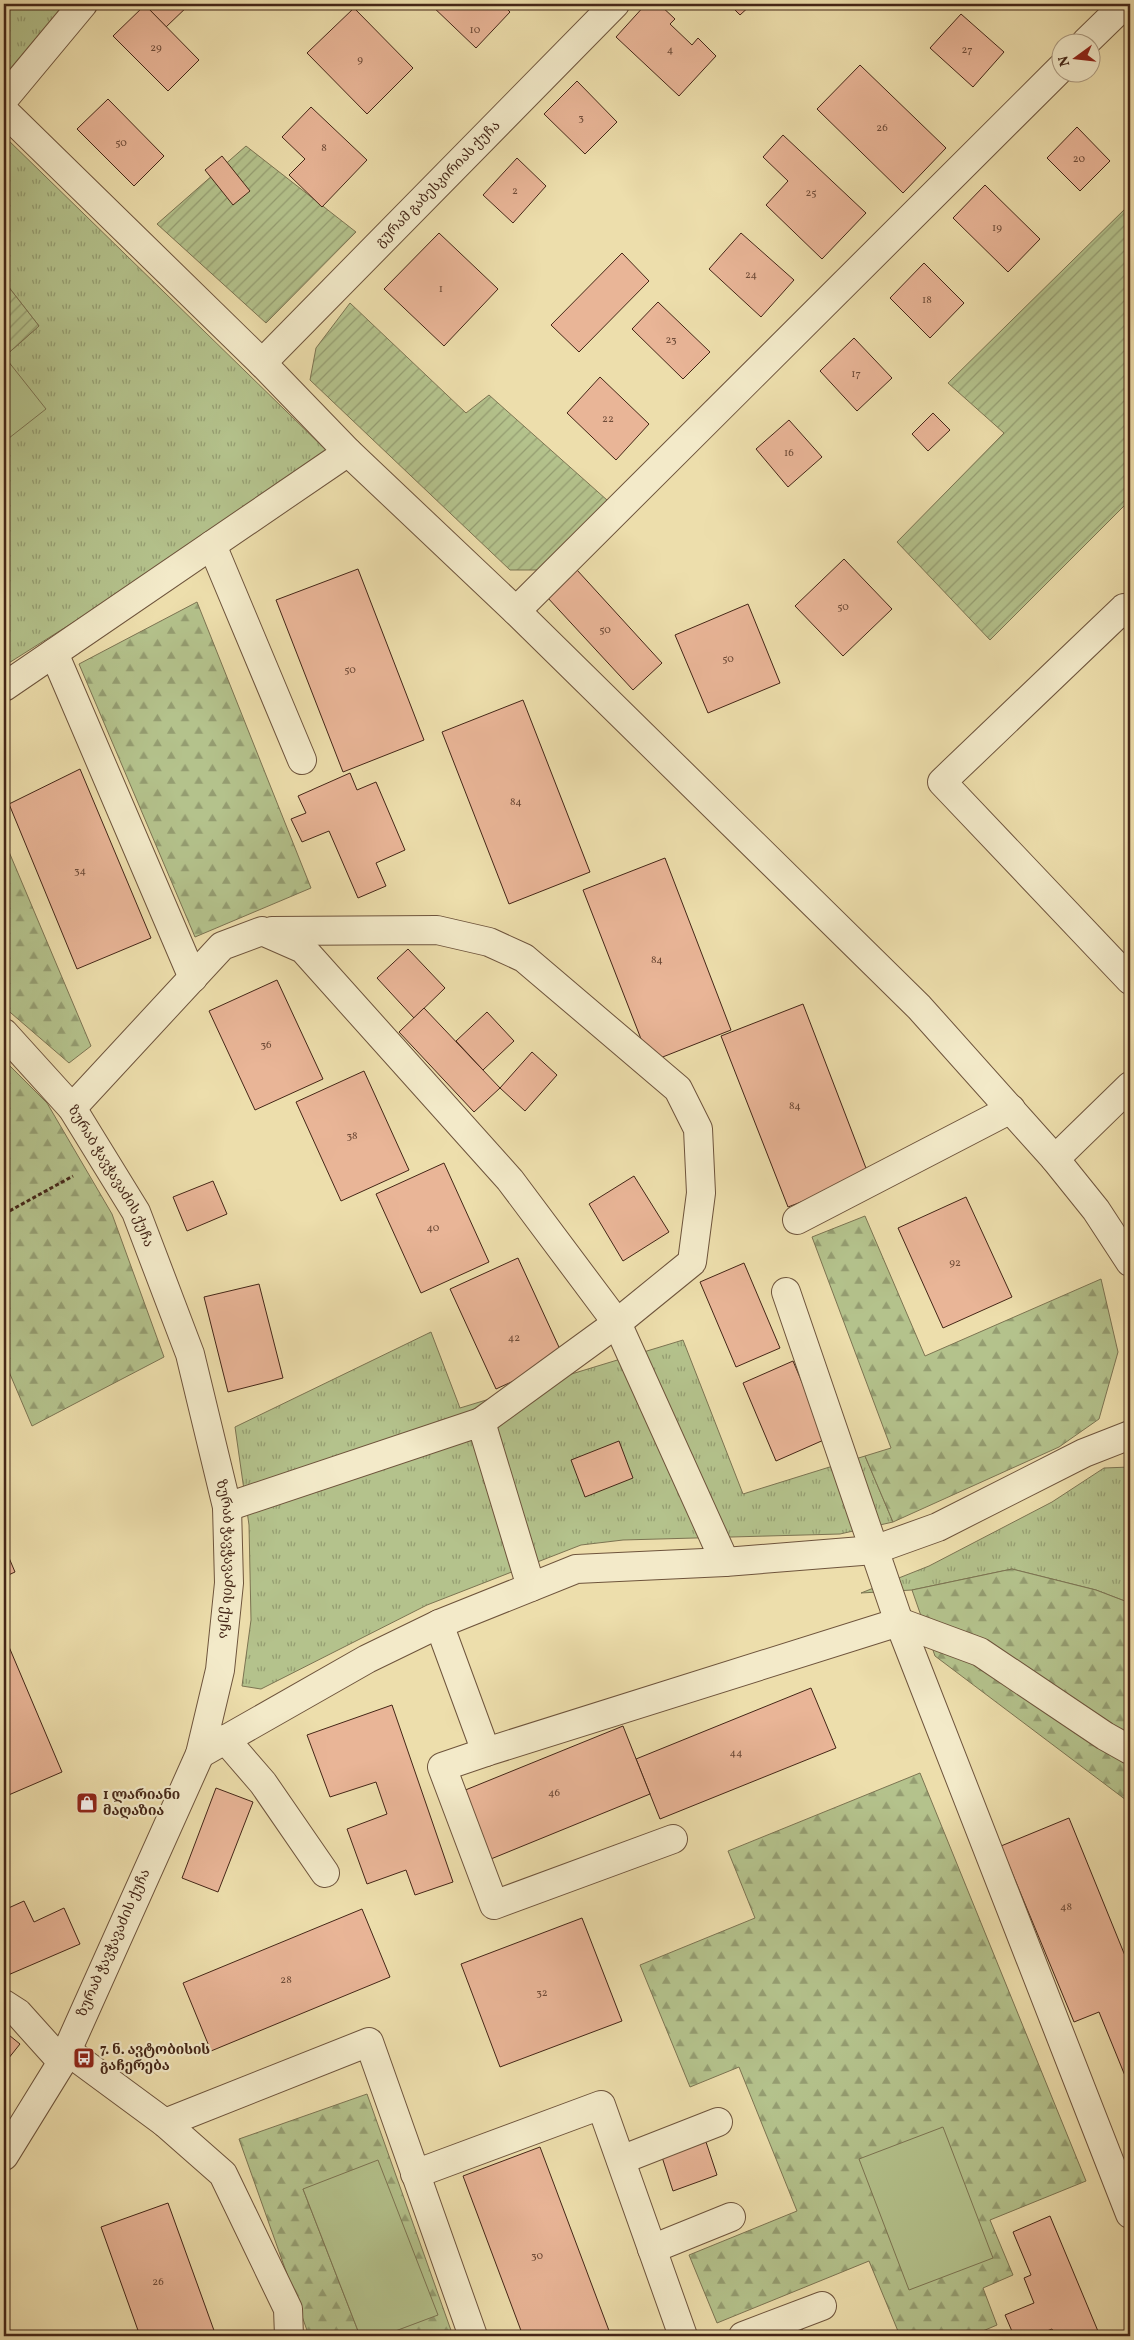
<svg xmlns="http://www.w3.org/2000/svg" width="1134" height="2340" font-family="Vollkorn,'Noto Serif Georgian',serif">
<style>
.grass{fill:url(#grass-tufts);stroke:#7c7452}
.forest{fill:url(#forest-firs);stroke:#7c7452}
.park{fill:#b4c28c;stroke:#7c7452}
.garden{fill:url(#garden-furrows);stroke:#7c7452}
.building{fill:#e9b597;stroke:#442617}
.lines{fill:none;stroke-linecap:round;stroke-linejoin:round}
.minor-casing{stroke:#6e543c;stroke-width:30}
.path{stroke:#442617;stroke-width:3;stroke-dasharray:4 2.5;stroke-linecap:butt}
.minor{stroke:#f3eac9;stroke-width:28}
.labels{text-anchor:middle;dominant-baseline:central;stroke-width:4.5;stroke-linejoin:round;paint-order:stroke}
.number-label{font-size:11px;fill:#6d4a37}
.street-label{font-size:14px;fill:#442617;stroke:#f3eac9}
.poi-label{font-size:14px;font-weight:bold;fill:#442617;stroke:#f3eac9;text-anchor:start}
</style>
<defs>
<pattern id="grass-tufts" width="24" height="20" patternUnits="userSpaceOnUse" patternTransform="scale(1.25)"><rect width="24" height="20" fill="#b4c28c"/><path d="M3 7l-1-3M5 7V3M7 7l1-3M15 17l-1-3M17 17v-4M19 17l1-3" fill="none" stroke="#949d71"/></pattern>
<pattern id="forest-firs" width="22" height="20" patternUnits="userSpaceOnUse" patternTransform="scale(1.25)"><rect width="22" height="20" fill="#b4c28c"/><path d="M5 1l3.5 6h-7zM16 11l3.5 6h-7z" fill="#949d71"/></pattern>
<pattern id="garden-furrows" width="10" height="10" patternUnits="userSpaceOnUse" patternTransform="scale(1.25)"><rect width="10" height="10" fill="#b4c28c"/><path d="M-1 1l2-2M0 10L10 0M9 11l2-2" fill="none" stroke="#949d71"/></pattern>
</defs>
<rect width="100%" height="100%" fill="#eddeac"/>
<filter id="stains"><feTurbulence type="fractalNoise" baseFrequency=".004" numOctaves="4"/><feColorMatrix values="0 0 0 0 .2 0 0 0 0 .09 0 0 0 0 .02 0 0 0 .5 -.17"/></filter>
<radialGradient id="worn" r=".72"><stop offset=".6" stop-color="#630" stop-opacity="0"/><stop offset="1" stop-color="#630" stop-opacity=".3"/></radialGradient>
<g class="grass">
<path d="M4,4H83L4,99Z"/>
<path d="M4,136L326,450L177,557L4,666V357L39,326L4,281Z"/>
<path d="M431,1332L460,1408L683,1340L743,1494L865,1456L893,1522L840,1534L623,1540L581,1545L427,1605L261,1689L242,1686L251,1620L249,1525L235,1427Z"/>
<path d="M1130,1467V1603L1096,1590L1012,1569L912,1590L861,1593L929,1566L1052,1502L1104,1468Z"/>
</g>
<g class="forest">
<path d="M197,602L311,888L195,937L79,664Z"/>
<path d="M4,840L91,1046L69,1063L4,1007Z"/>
<path d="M4,1060L47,1103L112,1214L164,1357L32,1426L4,1360Z"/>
<path d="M865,1216L925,1356L1101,1279L1118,1352L1099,1419L1059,1447L893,1522L865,1456L891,1448L812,1237Z"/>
<path d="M1012,1569L1096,1590L1130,1603V1803L935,1656L912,1590Z"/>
<path d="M920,1773L1086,2181L990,2220L1013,2275L983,2288L997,2325L971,2336H900L869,2261L717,2323L689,2255L797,2211L739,2067L690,2087L640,1965L755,1918L728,1851Z"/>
<path d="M367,2094L453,2336H382L438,2314L303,2189L360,2336H309L239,2139Z"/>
</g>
<g class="park">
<path d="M4,356L46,409L4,442Z"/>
<path d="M943,2127L993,2258L909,2290L859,2159Z"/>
<path d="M378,2160L438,2315L382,2336H360L303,2189Z"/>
</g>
<g class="garden">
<path d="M246,146L356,232L266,323L157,224Z"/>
<path d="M1130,204V500L990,640L897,542L1004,433L948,383Z"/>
<path d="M4,281L39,326L4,357Z"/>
<path d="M350,303L466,413L489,395L607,500L537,570H510L310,380L316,348Z"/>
</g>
<g class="building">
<path d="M144,4H190L166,27Z"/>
<path d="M430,4H502L510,12L476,48Z"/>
<path d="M646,4H659L675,19L670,24L692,45L698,38L716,56L679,96L616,37Z"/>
<path d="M729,4H752L740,15Z"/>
<path d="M145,5L199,60L168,91L113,36Z"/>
<path d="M354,8L413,68L367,114L307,53Z"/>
<path d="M961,14L1004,52L973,87L930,48Z"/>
<path d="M860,65L946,148L903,193L817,109Z"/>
<path d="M577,81L617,122L585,154L544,114Z"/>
<path d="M108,99L164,156L134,186L77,129Z"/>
<path d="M311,107L367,160L322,207L289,175L305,159L282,137Z"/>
<path d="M1077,127L1110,161L1080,191L1047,158Z"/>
<path d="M783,135L866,213L822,259L766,205L788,181L763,157Z"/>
<path d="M222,156L250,191L233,205L205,170Z"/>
<path d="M517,158L546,186L513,223L483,195Z"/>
<path d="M985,185L1040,239L1008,272L953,218Z"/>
<path d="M439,233L498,289L444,346L384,289Z"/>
<path d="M741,233L794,280L761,317L709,269Z"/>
<path d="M622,253L649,281L579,352L551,325Z"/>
<path d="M924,263L964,303L930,338L890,298Z"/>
<path d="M658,302L710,352L683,379L632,329Z"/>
<path d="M854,338L892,378L857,411L820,371Z"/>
<path d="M600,377L649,424L616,460L567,413Z"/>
<path d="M933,413L950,430L928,451L912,434Z"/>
<path d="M789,420L822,457L788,487L756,449Z"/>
<path d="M844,559L892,609L843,656L795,606Z"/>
<path d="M358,569L424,740L343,772L276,600Z"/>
<path d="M577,570L662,663L633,690L547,597Z"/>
<path d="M748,604L780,683L708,713L675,635Z"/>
<path d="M523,700L590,872L509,904L442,732Z"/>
<path d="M80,769L151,938L77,969L9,804Z"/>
<path d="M350,773L357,790L376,782L405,850L376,863L386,886L358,898L329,831L302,842L291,819L306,813L298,796Z"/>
<path d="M665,858L731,1030L650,1062L583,890Z"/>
<path d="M408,949L445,988L414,1018L377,978Z"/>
<path d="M277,980L323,1079L255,1110L209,1011Z"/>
<path d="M803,1004L869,1176L788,1207L721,1036Z"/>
<path d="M424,1008L500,1088L474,1112L399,1032Z"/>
<path d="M487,1012L514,1041L483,1070L456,1041Z"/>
<path d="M532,1052L557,1075L525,1111L500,1088Z"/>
<path d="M364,1071L409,1170L341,1201L296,1102Z"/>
<path d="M444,1163L489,1262L421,1293L376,1194Z"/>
<path d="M634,1176L669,1232L623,1261L589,1204Z"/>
<path d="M213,1181L227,1214L187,1231L173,1197Z"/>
<path d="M966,1197L1012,1297L943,1328L898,1228Z"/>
<path d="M518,1258L564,1358L496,1389L450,1289Z"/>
<path d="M744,1263L780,1348L736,1367L700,1282Z"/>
<path d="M259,1284L283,1378L228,1392L204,1297Z"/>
<path d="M793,1361L826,1439L776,1461L743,1383Z"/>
<path d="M619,1441L633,1478L585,1497L571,1460Z"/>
<path d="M4,1546L15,1572L4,1577Z"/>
<path d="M4,1635L62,1772L4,1797Z"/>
<path d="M811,1688L836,1748L660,1819L636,1759Z"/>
<path d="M392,1705L453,1882L415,1895L406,1870L367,1884L347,1829L387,1814L376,1782L330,1797L307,1735Z"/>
<path d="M623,1726L650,1794L486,1861L458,1793Z"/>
<path d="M216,1788L253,1802L218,1892L182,1878Z"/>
<path d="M1069,1818L1130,1968V2088L1099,2012L1074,2022L1001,1846Z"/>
<path d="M24,1901L34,1922L64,1908L80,1944L8,1975L4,1966V1910Z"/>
<path d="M362,1909L390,1977L211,2051L183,1983Z"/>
<path d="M582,1918L622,2021L500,2067L461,1964Z"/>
<path d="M4,2031L20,2044L4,2064Z"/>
<path d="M706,2142L717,2175L673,2191L662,2157Z"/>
<path d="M540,2147L611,2336H523L463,2176Z"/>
<path d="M168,2203L216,2336H140L101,2227Z"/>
<path d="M1050,2216L1100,2336H1056L1052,2329L1034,2336H1014L1005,2315L1034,2303L1024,2278L1031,2275L1013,2232Z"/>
<path d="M802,2329L804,2336H784Z"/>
</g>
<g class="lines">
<g class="minor-casing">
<g id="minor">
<path d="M1086,42L1125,4"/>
<path d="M4,99L83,4"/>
<path d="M4,111L262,363L348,452L516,611L919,1007L1055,1159L1096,1210L1130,1262"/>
<path id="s1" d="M262,363L615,4"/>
<path d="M212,545L302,760"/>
<path d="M516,611L1062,67"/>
<path d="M1130,615L1124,608L942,782L1130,980"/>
<path d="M54,653L193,978"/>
<path d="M4,687L348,452"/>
<path d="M272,931L437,930L489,942L524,958L678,1089L698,1129L701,1193L692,1262L617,1323L481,1422"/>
<path id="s2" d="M4,1033L72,1108L136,1212L190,1354L227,1507L229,1583L220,1670L200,1754L62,2062L4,2156"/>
<path d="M72,1108L222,946L262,931L303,949L510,1180L617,1323L725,1562"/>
<path d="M1055,1159L1130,1086"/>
<path d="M797,1220L1011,1109"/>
<path d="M786,1292L899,1622L1130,2214"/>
<path d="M227,1507L481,1422L531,1587"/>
<path d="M439,1624L486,1752L899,1622L980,1652L1105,1736L1130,1750"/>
<path d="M225,1739L263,1783L325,1873"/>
<path d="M486,1752L442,1767L494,1905L673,1839"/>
<path d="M200,1754L367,1659L439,1624L576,1569L725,1562L874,1550L938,1527L1084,1453L1130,1435"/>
<path d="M4,2004L18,2013L62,2062"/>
<path d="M66,2050L165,2123L223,2174L288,2309L289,2336"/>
<path d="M165,2123L369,2042L473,2336"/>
<path d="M621,2160L718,2122"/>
<path d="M415,2174L601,2105L683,2336"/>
<path d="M652,2249L731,2217"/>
<path d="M743,2336L822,2306"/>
</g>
</g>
<path class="path" d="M4,1214L73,1176"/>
<use href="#minor" class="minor"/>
</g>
<defs>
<g id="shop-square" transform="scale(1.125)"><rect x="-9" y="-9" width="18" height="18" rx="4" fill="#8f2418" stroke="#f3eac9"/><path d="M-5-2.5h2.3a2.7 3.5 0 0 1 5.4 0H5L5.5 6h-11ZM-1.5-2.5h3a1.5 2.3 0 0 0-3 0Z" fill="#fff"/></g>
<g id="bus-square" transform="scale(1.125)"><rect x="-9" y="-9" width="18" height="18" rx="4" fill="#8f2418" stroke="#f3eac9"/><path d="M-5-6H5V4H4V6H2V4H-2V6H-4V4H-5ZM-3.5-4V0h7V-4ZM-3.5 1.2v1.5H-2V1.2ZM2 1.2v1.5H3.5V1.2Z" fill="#fff"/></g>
</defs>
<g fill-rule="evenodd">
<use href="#shop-square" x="87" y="1803"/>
<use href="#bus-square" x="84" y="2058"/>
</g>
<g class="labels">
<g class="number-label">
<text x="475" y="30">10</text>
<text x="156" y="48">29</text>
<text x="670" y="50">4</text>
<text x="967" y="50">27</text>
<text x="360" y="60">9</text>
<text x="581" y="118">3</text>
<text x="882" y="128">26</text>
<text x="121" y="143">50</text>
<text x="324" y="148">8</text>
<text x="1079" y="159">20</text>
<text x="515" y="191">2</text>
<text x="811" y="193">25</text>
<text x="997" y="228">19</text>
<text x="751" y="275">24</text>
<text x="441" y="289">1</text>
<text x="927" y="300">18</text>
<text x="671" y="340">23</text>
<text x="856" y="374">17</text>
<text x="608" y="419">22</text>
<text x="789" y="453">16</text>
<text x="843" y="607">50</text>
<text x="605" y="630">50</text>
<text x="728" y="659">50</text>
<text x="350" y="670">50</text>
<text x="516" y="802">84</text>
<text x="80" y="871">34</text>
<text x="657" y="960">84</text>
<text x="266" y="1045">36</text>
<text x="795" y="1106">84</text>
<text x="352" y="1136">38</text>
<text x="433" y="1228">40</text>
<text x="955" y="1263">92</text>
<text x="514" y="1338">42</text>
<text x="736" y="1753">44</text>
<text x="554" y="1793">46</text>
<text x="1066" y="1907">48</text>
<text x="286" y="1980">28</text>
<text x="542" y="1993">32</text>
<text x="537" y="2256">30</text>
<text x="158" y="2282">26</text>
</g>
<g class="street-label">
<text stroke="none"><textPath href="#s1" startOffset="251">გურამ გაბესკირიას ქუჩა</textPath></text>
<text stroke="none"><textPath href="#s2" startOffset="180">ზურაბ ჭავჭავაძის ქუჩა</textPath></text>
<text stroke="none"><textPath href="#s2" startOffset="585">ზურაბ ჭავჭავაძის ქუჩა</textPath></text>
<text transform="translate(114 1943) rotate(-66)">ზურაბ ჭავჭავაძის ქუჩა</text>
</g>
<g class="poi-label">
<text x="103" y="1795">1 ლარიანი<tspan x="103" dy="16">მაღაზია</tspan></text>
<text x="100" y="2050">7. ნ. ავტობისის<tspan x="100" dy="16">გაჩერება</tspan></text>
</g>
</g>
<rect width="1134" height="2340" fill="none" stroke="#eddeac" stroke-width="20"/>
<rect x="5" y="5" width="1124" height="2330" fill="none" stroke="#442617" stroke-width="2.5"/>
<rect x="10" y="10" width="1114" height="2320" fill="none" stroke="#442617"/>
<g transform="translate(1076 58) rotate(255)"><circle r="24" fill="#f3eac9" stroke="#ad9c82"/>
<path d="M0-4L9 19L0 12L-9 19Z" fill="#8f2418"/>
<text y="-8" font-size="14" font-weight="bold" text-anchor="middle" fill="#442617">N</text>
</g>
<rect width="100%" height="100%" filter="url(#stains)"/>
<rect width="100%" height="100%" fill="url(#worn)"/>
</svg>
